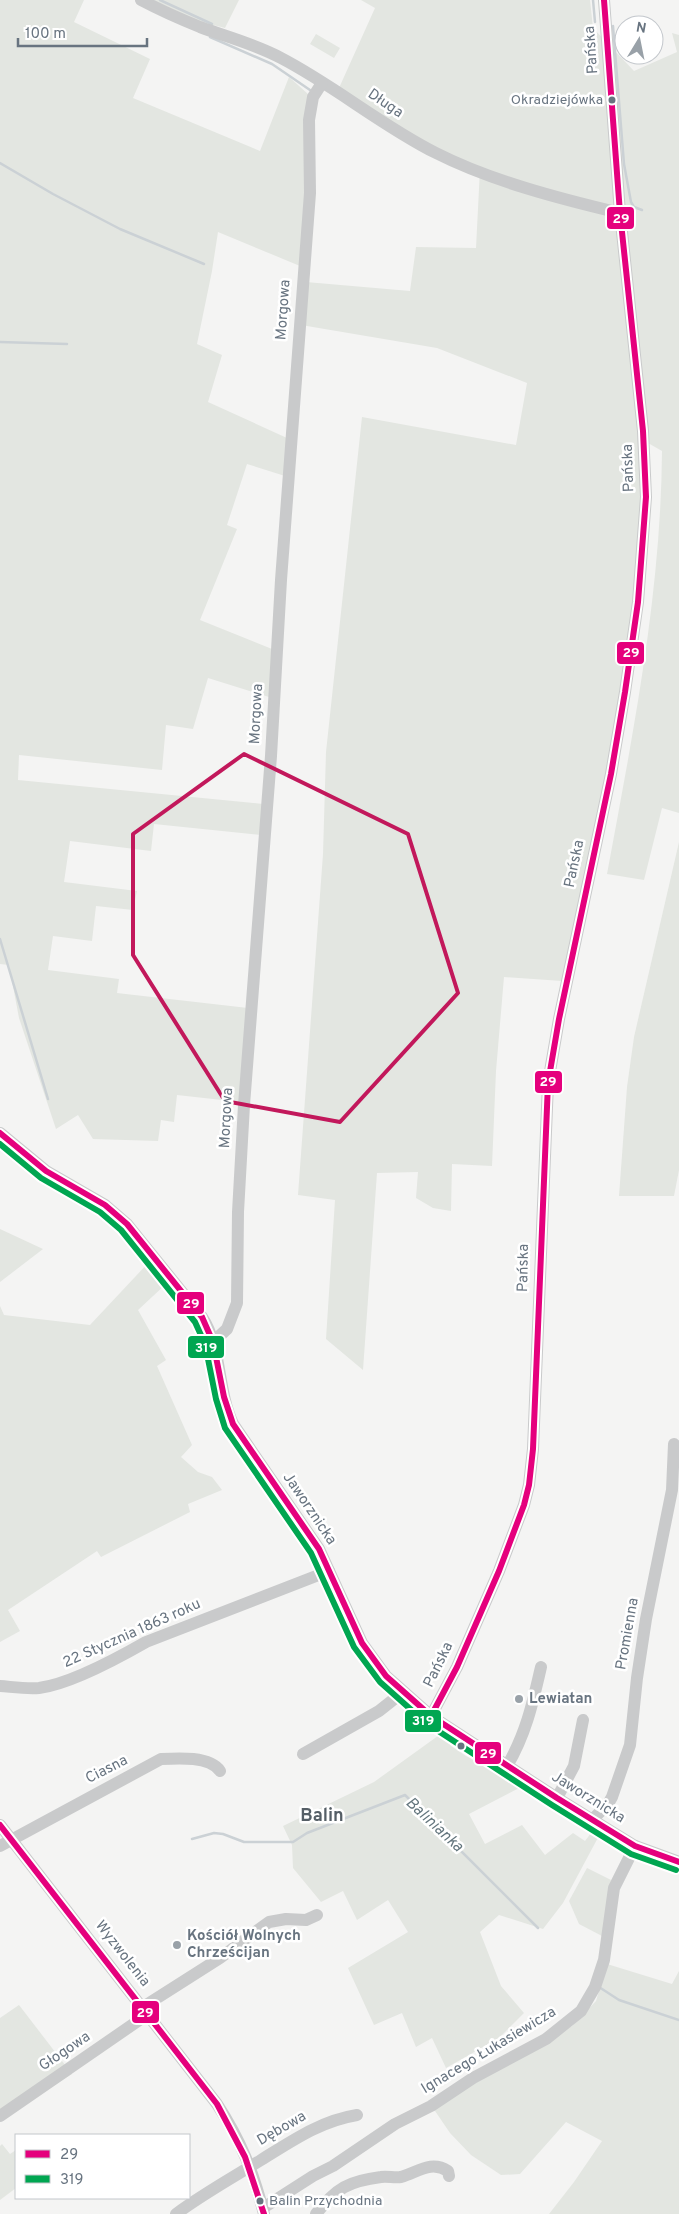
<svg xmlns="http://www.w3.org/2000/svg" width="679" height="2214" font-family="Overpass,sans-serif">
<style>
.green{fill:#e3e6e1}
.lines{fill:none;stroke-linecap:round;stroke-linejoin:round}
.stream{stroke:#cbd1d5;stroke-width:2.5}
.minor{stroke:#c9cacb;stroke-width:12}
.bus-1-casing{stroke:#fff;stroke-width:10}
.bus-2-casing{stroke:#fff;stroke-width:10}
.bus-1{stroke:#e5007d;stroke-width:6}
.bus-2{stroke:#00a651;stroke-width:6}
.marked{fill:none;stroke:#c2185b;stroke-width:4;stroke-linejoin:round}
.bus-dot{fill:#687480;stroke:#fff;stroke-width:2}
.poi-dot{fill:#99a1a8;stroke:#fff;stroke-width:2}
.labels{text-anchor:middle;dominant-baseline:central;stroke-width:5;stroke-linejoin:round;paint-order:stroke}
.bus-label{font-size:14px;fill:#687480;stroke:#fff;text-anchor:end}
.street-label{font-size:15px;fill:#687480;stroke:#fff}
.poi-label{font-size:15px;font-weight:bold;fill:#687480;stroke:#fff;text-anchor:start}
.water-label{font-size:16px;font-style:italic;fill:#63757d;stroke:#fff}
.quarter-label{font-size:18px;font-weight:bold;fill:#555e66;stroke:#fff}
.line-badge{stroke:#fff;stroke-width:2}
.badge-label{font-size:14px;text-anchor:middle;font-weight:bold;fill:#fff}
</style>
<rect width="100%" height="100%" fill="#f4f4f3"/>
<g class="green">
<path d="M0,0H84L74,22L150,59L133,98L260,151L289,77L308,94L306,192L300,266L218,232L212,271L197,344L222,355L208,402L287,438L285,476L247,464L227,525L237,529L200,620L272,649L269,697L208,678L193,729L166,725L162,770L19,755L18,780L263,804L261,835L154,824L151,851L70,841L64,882L137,891L133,910L96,906L92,941L53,936L48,970L119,979L117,993L248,1008L240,1102L177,1095L174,1122L161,1120L158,1141L93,1139L78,1115L56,1129L19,1018L9,965L0,964Z"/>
<path d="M153,0H239L225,28L194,20Z"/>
<path d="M361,0H590L593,28L634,71L677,52L672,33L679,35V813L662,808L644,880L607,874C633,733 661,594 662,451L648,443L634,598L607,773L562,981L504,977L496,1071L492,1166L452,1164L451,1211L433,1208L416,1198L418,1172L377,1173L363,1370L326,1339L335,1200L298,1195L323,854L326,752L362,417L516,445L527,383L437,348L301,325L306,282L410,291L416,247L476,248L480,169L438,152L339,88L375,8Z"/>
<path d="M316,34L340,48L334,58L310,44Z"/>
<path d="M679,842V1170L674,1196H619L627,1087L634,1037Z"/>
<path d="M0,1229L43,1249L0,1282Z"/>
<path d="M150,1261L167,1283L138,1310L166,1360L157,1366L192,1445L181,1457L198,1472L212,1477L222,1490L188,1504L190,1512L101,1557L97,1551L8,1610L20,1631L0,1642V1306L4,1315L90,1325Z"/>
<path d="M442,1733L451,1746L466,1756L525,1785L469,1814L485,1844L522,1825L545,1855L573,1833L585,1841L594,1829L601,1832L563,1903L543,1929L499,1915L480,1932L501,1986L524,2013L499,2038L446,2068L432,2038L416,2047L402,2013L374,2025L348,1968L408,1932L388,1900L357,1920L343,1891L321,1902L293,1868L292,1845L283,1826L374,1782Z"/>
<path d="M587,1868L611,1880L602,1936L579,1924L569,1901Z"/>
<path d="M607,1964L672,1984L679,1971V2214H549L574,2182L602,2141L566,2122L520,2174L501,2175L471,2155L450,2133L433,2108L572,2026L596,2001Z"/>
<path d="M19,2005L72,2074L0,2120V2018Z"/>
<path d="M2,2144L10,2154L16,2150V2188L0,2200V2146Z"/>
</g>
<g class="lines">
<g class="stream">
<path d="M160,0L212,24"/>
<path d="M593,0L595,22"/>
<path d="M613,26L624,164L631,202L634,207L642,210"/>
<path d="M210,37L272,64L310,90"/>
<path d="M0,163L53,194L120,229L204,264"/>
<path d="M0,342L67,344"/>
<path d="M0,939L48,1099"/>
<path d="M192,1839L214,1833L223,1834L244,1842H293L307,1833L405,1795L538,1928"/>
<path d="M599,1987L619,2000L679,2020"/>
</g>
<g class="minor">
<path d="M141,0C160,10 180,19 200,27C227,37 255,44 281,58C335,86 382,126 436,153C491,181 561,199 620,213"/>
<path d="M0,1133L46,1171L105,1205L127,1224L202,1317C222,1347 217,1390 233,1424L319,1549L362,1643L386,1676L431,1716L557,1798L635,1846L679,1862"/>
<path d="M213,1342L227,1329L237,1303L238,1212L244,1105L271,756L281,580L310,193L309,120L313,97L322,83"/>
<path d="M0,1686C13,1687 26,1689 39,1688C71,1684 118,1658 146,1642L329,1571"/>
<path d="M431,1716L457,1667L499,1571L524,1505L529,1485L533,1449L548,1083L559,1019L611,774L625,692L638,602L646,497L643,431L620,213L604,0"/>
<path d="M303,1754L379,1711L403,1692"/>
<path d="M507,1766C526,1734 533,1702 541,1667"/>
<path d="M557,1798L574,1766L583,1720"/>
<path d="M593,1819L608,1804L612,1797L630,1745L637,1678L646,1619L672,1490L674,1444"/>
<path d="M0,1825L217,2104C241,2141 253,2171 264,2214"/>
<path d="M0,1846L161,1759C178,1758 210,1756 220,1771"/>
<path d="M143,2007L220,1958L269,1922L286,1919L306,1920L317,1915"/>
<path d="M0,2116L148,2014"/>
<path d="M263,2208L313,2176L333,2166L395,2124L431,2106L473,2078L546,2039L581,2011L595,1987L604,1960L614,1888L635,1846"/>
<path d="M176,2214C203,2194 232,2178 261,2160C292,2141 320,2121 357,2115"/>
<path d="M316,2214C336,2188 349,2181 381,2177C387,2176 395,2178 401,2177C418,2172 431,2160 448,2171L449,2176"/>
</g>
<g class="bus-1-casing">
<g id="bus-1">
<path d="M0,1133L46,1171L105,1205L127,1224L202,1317L213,1342L224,1397L233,1424L319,1549L362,1643L386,1676L431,1716L557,1798L635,1846L679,1862"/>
<path d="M431,1716L457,1667L499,1571L524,1505L529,1485L533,1449L548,1083L559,1019L611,774L625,692L638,602L646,497L643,431L620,213L604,0"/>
<path d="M0,1825L217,2104L245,2157L264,2214"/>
</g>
</g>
<g class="bus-2-casing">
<path id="bus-2" d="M0,1144L41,1178L100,1212L121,1230L195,1322L205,1344L216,1399L225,1428L311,1553L354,1647L380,1682L426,1723L552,1805L631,1854L676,1870"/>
</g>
<use href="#bus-1" class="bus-1"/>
<use href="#bus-2" class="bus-2"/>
</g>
<path class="marked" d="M244,754L408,834L458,993L340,1122L225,1101L133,955V834Z"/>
<g class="bus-dot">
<circle cx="612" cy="100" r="4.5"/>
<circle cx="461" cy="1746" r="4.5"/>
<circle cx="260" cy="2201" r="4.5"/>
</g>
<g class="poi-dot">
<circle cx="519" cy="1699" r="5"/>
<circle cx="177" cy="1945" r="5"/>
</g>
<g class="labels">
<g class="bus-label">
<text x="603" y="100">Okradziejówka</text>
<text x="269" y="2201" text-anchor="start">Balin Przychodnia</text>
</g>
<g class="street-label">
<text transform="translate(592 50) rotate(-94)">Pańska</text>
<text transform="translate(385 104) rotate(34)">Długa</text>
<text transform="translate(284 310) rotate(-86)">Morgowa</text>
<text transform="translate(629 468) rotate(-92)">Pańska</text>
<text transform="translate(257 714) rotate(-87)">Morgowa</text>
<text transform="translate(575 864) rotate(-78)">Pańska</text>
<text transform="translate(227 1118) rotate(-87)">Morgowa</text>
<text transform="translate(524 1268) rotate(-89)">Pańska</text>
<text transform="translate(309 1509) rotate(56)">Jaworznicka</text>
<text transform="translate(132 1634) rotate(-24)">22 Stycznia 1863 roku</text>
<text transform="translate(628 1634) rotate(-80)">Promienna</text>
<text transform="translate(439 1665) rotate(-64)">Pańska</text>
<text transform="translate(107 1770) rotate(-27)">Ciasna</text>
<text transform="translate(588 1798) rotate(32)">Jaworznicka</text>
<text transform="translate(122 1954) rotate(52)">Wyzwolenia</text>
<text transform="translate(489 2051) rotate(-31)">Ignacego Łukasiewicza</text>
<text transform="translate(65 2052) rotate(-34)">Głogowa</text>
<text transform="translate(282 2129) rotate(-30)">Dębowa</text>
</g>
<g class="poi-label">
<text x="529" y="1699">Lewiatan</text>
<text x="187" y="1936">Kościół Wolnych<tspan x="187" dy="17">Chrześcijan</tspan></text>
</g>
<g class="water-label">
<text transform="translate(434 1825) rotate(43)">Balinianka</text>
</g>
<g class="quarter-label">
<text x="322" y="1816">Balin</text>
</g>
</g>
<g class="line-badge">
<rect x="606" y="206" width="29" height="24" rx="5" fill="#e5007d"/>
<rect x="616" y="641" width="29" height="24" rx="5" fill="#e5007d"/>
<rect x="534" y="1070" width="29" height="24" rx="5" fill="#e5007d"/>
<rect x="176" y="1291" width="29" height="24" rx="5" fill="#e5007d"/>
<rect x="187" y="1335" width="38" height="24" rx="5" fill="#00a651"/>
<rect x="404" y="1709" width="38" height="24" rx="5" fill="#00a651"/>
<rect x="474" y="1741" width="28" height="24" rx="5" fill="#e5007d"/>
<rect x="131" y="2000" width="29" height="24" rx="5" fill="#e5007d"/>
</g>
<g class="badge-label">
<text x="621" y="223">29</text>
<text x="631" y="657">29</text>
<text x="548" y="1086">29</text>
<text x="191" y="1308">29</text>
<text x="206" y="1352">319</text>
<text x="423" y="1725">319</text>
<text x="488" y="1758">29</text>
<text x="145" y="2017">29</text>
</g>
<rect x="15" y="2134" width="175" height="65" fill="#ffffff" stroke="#c3c7cc"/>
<rect x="25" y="2150" width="25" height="8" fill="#e5007d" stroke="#c3c7cc"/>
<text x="60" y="2159" font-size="15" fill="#687480">29</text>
<rect x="25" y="2175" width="25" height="8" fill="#00a651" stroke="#c3c7cc"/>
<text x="60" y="2184" font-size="15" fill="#687480">319</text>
<g transform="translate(639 40) rotate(10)"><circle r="24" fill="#ffffff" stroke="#c3c7cc"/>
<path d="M0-4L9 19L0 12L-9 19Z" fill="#99a1a8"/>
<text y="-8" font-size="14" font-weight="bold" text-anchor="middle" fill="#687480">N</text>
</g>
<path d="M18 38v8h129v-8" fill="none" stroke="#687480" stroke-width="2.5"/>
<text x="25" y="38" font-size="15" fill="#687480" stroke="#ffffff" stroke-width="4" paint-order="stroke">100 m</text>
</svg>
